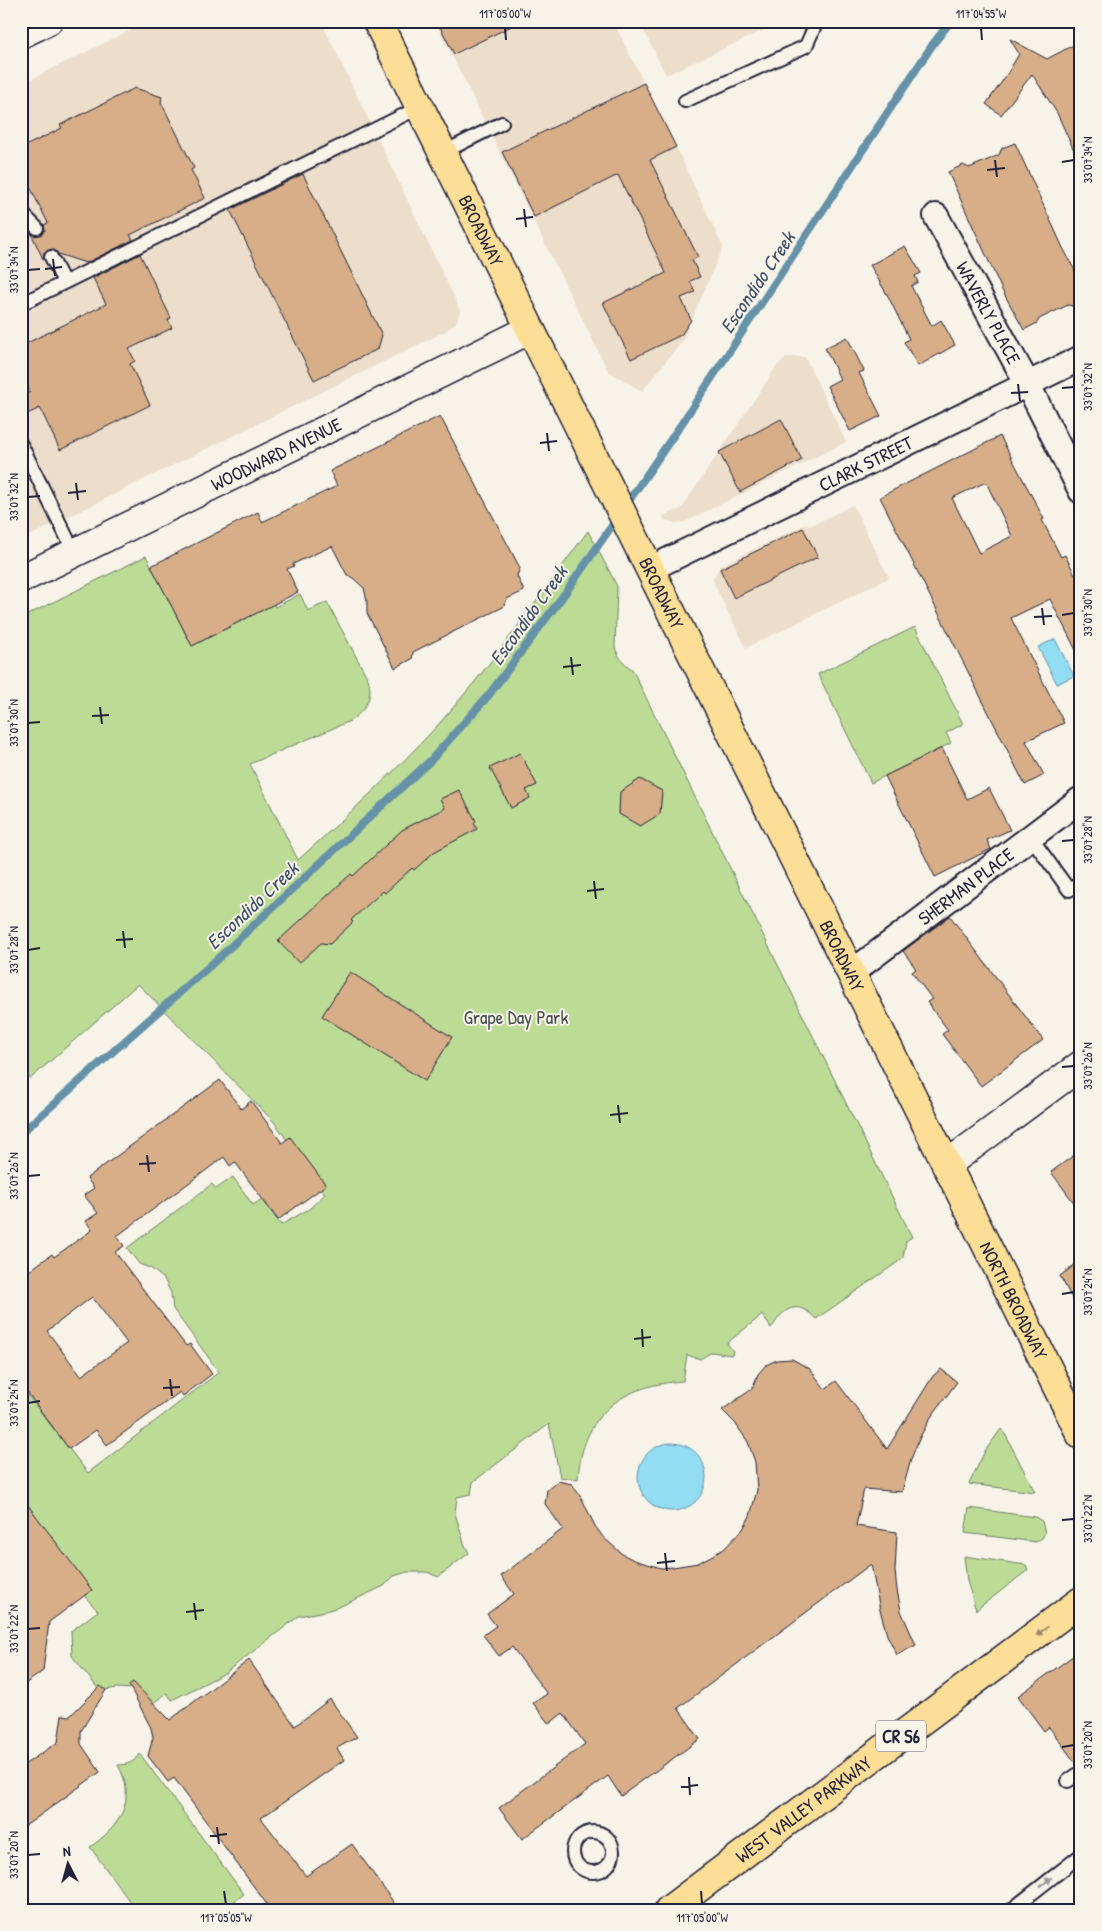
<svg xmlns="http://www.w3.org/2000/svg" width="1102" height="1931" font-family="'Patrick Hand',sans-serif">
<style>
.built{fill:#eddecb}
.green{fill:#bcdc95;stroke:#6f7f68}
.water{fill:#92ddf2;stroke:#6592a9}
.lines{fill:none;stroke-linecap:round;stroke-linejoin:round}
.stream{stroke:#6592a9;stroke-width:8}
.building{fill:#d7ae88;stroke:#22223b;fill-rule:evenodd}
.lane-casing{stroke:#22223b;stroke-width:16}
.street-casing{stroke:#22223b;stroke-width:28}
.secondary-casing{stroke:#22223b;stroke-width:31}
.primary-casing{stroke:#22223b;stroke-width:31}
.lane{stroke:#f7f3e8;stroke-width:12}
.street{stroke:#f7f3e8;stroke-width:24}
.secondary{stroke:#f7f3e8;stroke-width:28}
.primary{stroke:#fdde96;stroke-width:28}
.oneway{fill:#9a896d}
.oneway2{fill:#97959a}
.ticks{fill:none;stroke:#22223b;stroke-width:2}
.labels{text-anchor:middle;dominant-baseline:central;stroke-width:4;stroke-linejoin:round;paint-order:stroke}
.shield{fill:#f7f3e8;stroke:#62616f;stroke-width:1}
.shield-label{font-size:18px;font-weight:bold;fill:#22223b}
.street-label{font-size:19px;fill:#22223b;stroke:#f7f3e8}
.park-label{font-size:19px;fill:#485052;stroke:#f7f3e8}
.water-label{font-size:20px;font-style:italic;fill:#3e5169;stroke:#f7f3e8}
.neatline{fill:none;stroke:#22223b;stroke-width:2}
.ticks-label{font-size:12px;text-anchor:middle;fill:#22223b}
</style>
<rect width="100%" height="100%" fill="#f7f3e8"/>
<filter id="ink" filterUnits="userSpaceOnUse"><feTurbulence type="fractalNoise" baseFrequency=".02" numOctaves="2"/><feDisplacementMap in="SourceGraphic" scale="10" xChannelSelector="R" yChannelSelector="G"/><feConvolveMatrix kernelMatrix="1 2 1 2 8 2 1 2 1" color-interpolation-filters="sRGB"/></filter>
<g filter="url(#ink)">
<g class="built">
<path d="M149,21H321L457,303L460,311L458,318L456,323L444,332L21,540V84Z"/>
<path d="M435,21H613L676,147L723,247L683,340L642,391L608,371Z"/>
<path d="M639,21H784L666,75Z"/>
<path d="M787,357H805L846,442L685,522L675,523L665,520L662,516L681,509L777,366Z"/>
<path d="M853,505L889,578L746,648L715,586L713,579L720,566L806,524L810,526Z"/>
</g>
<g class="green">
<path d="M588,531L617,586L615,647C618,657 623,663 632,669L912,1237L906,1241L903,1257L898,1262L816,1319C806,1308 794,1302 781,1315C777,1319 775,1324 771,1328L762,1315L727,1343L733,1351L732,1355L712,1352L700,1359L687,1355L683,1381C622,1385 582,1414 578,1479L560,1477L549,1424L473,1482L471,1494L457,1497L455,1513L464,1543L469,1553L438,1577L427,1572H407L394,1576L384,1586L341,1606L326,1611L299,1616L225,1673L172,1700L167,1693L153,1703L133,1689L117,1688L100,1691L72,1656L71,1631L98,1611L69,1579L21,1509V1387L88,1473L219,1372L173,1309L171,1293L164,1279L152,1269L139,1264L127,1248L212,1184L216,1189L233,1177L253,1205L262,1199L281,1225L309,1209L325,1194L275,1123L138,984L30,1079L21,1066V618L146,556L192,646L274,604L275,607L300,594L308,611L327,602L368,679C374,697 365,711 350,721L250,764L298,860C346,817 393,774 437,726C492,665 539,597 588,531Z"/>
<path d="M915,627L963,724L946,733L951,743L871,783L818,674Z"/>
<path d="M1001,1429L1005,1434L1035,1492L969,1484L985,1451Z"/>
<path d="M969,1508L1035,1517L1042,1521L1045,1533L1042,1538L1036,1542L965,1533Z"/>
<path d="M964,1556L1026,1565L1028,1570L976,1610L967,1581Z"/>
<path d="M140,1754L244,1894L223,1910H136L90,1847C119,1827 138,1801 118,1765C128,1765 134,1762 140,1754Z"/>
</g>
<g class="water">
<path d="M1055,639L1074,676L1057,684L1038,647Z"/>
<circle cx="672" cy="1477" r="34"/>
</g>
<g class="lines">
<g class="stream">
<path d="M626,505L682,423L933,44L951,21"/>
<path d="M21,1133L213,963L431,760L488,696L566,592L618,517"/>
</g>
</g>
<g class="building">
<path d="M437,21H522L454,54Z"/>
<path d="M1010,39L1047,59L1081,41V166L1057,113L1032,74L1001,115L986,104L1006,76L1019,54Z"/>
<path d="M644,83L676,147L650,160L698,257L692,260L700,277L690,281L695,292L681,298L691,320L681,335L631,359L603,303L666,273L618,175L534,217L502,152Z"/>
<path d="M135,88L162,97L161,102L194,168L191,170L205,198L130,235L133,240L86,263L58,254L52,249L44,252L43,259L31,233L35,236L42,234L45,230L44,225L48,223L21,169V148L62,128L60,125Z"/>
<path d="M1015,143L1063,248L1081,282V302L1072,306L1068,305L1039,319L1037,323L1024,330L1002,290L948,172L963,165L969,168L999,155L1002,148Z"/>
<path d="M303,174L382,335L378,349L314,380L230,210Z"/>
<path d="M905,246L921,273L915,276L918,282L911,286L932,326L941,320L955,345L918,366L904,342L909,339L889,298L870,265Z"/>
<path d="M140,254L171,318L168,320L172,328L129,349L135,361L130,364L150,405L60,450L40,408L21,417V396L30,392L21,374V346L106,304L93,278Z"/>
<path d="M847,337L864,371L859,373L881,416L850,431L827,386L840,379L825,348Z"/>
<path d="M440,416L520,568L517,576L524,591L507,599L503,607L413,652L412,659L395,668L367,613V601L364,588L353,578L347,575L332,546L293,564L294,566L287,569L298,592L192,646L151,566L258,512L262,522L337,486L330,471Z"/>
<path d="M781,419L802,460L740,492L719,452Z"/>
<path d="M1000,436L1044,519L1042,520L1061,557L1065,555L1081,586V660L1050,599L1011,618L1064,723L1026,741L1044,775L1025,785L880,497ZM986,482L1012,536L979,553L952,498Z"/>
<path d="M803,528L818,557L734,598L720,569Z"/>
<path d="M942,748L967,799L989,788L1010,830L987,840L991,849L935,877L885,776Z"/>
<path d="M520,753L537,785L526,790L530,798L511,808L490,768Z"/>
<path d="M640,779L662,791L660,814L640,826L619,814L620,792Z"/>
<path d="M459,790L476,821L474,823L477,829L434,852L414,870L412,868L385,893L383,891L351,920L353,922L330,944L321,943L299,963L278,941L351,874L353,876L402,830L445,808L440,799Z"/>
<path d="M950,916L1043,1040L981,1086L942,1034L948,1030L927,1002L932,999L912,972L916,969L903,951Z"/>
<path d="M350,972L452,1037L425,1081L322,1016Z"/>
<path d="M220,1080L241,1109L251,1101L282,1143L290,1137L326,1185L278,1220L235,1162L230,1166L224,1157L117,1236L124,1246L115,1252L186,1346L190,1344L212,1374L183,1396L180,1392L107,1445L96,1430L69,1449L21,1384V1277L52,1254L54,1257L92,1230L86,1221L98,1213L84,1195L94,1188L87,1178ZM92,1297L127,1343L81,1376L47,1331Z"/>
<path d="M1081,1150V1212L1051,1172Z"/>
<path d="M1081,1260V1315L1060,1276Z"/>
<path d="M792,1359L810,1369L825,1389L836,1381L887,1449L933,1376L941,1369L957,1382L931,1417L920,1437L911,1459L902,1492L864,1489L856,1526L897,1532L895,1571L897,1590L901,1611L916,1645L897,1655L887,1635L880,1610L871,1564L678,1708L700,1739L621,1796L608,1776L522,1839L499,1808L585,1744L563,1713L549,1724L533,1703L547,1694L512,1647L499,1656L483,1635L496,1626L487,1614L514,1594L501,1576L563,1529L545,1504L547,1490L558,1481L572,1484L582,1499L595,1526L603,1537L622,1554L634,1560L661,1568L673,1567L698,1563L724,1549L743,1529L750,1516L757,1490L755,1462L748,1442L735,1423L722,1410L752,1389L758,1374L766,1365L777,1360Z"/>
<path d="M21,1496L92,1590L49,1622L43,1671L21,1687Z"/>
<path d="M1081,1650V1764L1077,1765L1049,1727L1044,1731L1018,1696Z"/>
<path d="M249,1660L295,1726L330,1699L357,1737L337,1748L344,1760L261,1818L306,1876L352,1844L399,1910H271L174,1778L168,1782L148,1756L153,1737L151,1728L129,1685L133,1682L170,1720Z"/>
<path d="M100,1686L106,1690L81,1731V1744L100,1772L21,1829V1767L58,1742L62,1715L70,1716Z"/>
</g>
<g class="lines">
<g class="lane-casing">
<g id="lane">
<path d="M685,101L806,46L817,21"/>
<path d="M442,153L502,123"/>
<path d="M21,212L37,228"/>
<path d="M51,257L64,282"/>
<path d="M21,304L420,107"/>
<path d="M21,444L74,552"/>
<path d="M1030,836L1069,890L1081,883"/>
<path d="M1068,1781L1081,1772"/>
<circle cx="593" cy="1852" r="20"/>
<path d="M1011,1910L1081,1855"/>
</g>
</g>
<g class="street-casing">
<g id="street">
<path id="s1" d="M936,216L1028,385L1081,491"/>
<path id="s2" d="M650,569L1081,358"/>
<path id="s3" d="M851,973L1081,799"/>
</g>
</g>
<g class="secondary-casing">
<g id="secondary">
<path d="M21,34L48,21"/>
<path id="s4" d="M21,579L529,330"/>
<path d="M946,1165L1081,1065"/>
</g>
</g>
<g class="primary-casing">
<g id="primary">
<path id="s5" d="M377,21L1081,1435"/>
<path id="s6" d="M669,1910L1081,1601"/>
</g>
</g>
<use href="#lane" class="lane"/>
<use href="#street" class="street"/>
<use href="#secondary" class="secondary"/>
<use href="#primary" class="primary"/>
</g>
<defs><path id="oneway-solid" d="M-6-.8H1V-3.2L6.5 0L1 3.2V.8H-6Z" transform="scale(1.25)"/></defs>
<use class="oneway" href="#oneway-solid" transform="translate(1042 1631) rotate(143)"/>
<use class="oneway2" href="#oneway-solid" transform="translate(1046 1882) rotate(-38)"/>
</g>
<path class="ticks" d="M505,28L506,40M981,28L982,40M995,160L997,177M1062,162L1074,160M987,170L1005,168M524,209L526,227M516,219L533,217M53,259L55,276M45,269L62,267M28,270L40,269M1018,384L1020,401M1062,388L1074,387M1011,393L1028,392M547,433L549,451M540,443L557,441M76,483L78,500M68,493L86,491M28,497L40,496M1042,608L1044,625M1062,615L1074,613M1034,617L1052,616M571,657L573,675M563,667L581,665M100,707L102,724M92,716L109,715M28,723L40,722M1062,841L1074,840M594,881L596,899M587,891L604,889M123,931L125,948M116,940L133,939M28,950L40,948M1062,1067L1074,1066M618,1105L620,1123M610,1115L628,1113M147,1155L149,1172M139,1164L156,1163M28,1176L40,1175M1062,1294L1074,1292M642,1329L643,1347M634,1339L651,1337M170,1379L172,1396M163,1388L180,1387M28,1403L40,1401M1062,1520L1074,1519M665,1553L667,1571M657,1563L675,1561M194,1603L196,1620M186,1612L204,1610M28,1629L40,1628M1062,1747L1074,1745M689,1777L690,1795M681,1787L698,1785M217,1827L219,1844M210,1836L227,1834M28,1855L40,1854M224,1891L226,1904M701,1891L702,1904"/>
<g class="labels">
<rect class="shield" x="876" y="1720.5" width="50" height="31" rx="4"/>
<g class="shield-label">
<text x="901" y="1736">CR S6</text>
</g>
<g class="street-label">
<text stroke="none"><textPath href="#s5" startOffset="234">BROADWAY</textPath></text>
<text stroke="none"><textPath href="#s1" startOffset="110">WAVERLY PLACE</textPath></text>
<text stroke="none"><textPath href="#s4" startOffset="284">WOODWARD AVENUE</textPath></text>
<text stroke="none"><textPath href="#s2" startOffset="240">CLARK STREET</textPath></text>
<text stroke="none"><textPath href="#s5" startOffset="639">BROADWAY</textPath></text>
<text stroke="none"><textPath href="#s3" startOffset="144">SHERMAN PLACE</textPath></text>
<text stroke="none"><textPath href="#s5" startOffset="1044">BROADWAY</textPath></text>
<text stroke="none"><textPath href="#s5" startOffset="1429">NORTH BROADWAY</textPath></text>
<text stroke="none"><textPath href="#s6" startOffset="168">WEST VALLEY PARKWAY</textPath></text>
</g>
<g class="park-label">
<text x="516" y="1017">Grape Day Park</text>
</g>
<g class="water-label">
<text transform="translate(757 282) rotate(-56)">Escondido Creek</text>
<text transform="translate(528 615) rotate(-54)">Escondido Creek</text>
<text transform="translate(252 905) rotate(-43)">Escondido Creek</text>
</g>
</g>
<rect width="1102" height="1931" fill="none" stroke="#f7f3e8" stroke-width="55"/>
<g transform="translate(68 1864) rotate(354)" stroke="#f7f3e8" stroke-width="4" paint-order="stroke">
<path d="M0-4L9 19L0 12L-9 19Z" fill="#22223b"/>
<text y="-8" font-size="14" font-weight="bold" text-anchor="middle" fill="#22223b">N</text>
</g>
<rect x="28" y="28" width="1046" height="1876" class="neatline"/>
<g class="ticks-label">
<text x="505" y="18">117°05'00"W</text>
<text x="981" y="18">117°04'55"W</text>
<text transform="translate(1088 160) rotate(-90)" y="4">33°07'34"N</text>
<text transform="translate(14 270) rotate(-90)" y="4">33°07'34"N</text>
<text transform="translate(1088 387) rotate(-90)" y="4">33°07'32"N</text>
<text transform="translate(14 497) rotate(-90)" y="4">33°07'32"N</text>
<text transform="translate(1088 613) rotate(-90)" y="4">33°07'30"N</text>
<text transform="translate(14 723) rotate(-90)" y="4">33°07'30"N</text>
<text transform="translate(1088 840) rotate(-90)" y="4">33°07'28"N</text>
<text transform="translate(14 950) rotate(-90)" y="4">33°07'28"N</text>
<text transform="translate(1088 1066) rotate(-90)" y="4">33°07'26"N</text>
<text transform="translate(14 1176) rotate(-90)" y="4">33°07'26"N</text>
<text transform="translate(1088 1292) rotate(-90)" y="4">33°07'24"N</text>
<text transform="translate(14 1403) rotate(-90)" y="4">33°07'24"N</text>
<text transform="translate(1088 1519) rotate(-90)" y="4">33°07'22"N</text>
<text transform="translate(14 1629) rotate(-90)" y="4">33°07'22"N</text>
<text transform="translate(1088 1745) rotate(-90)" y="4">33°07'20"N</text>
<text transform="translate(14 1855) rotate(-90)" y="4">33°07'20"N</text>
<text x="226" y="1922">117°05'05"W</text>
<text x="702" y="1922">117°05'00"W</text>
</g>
</svg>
